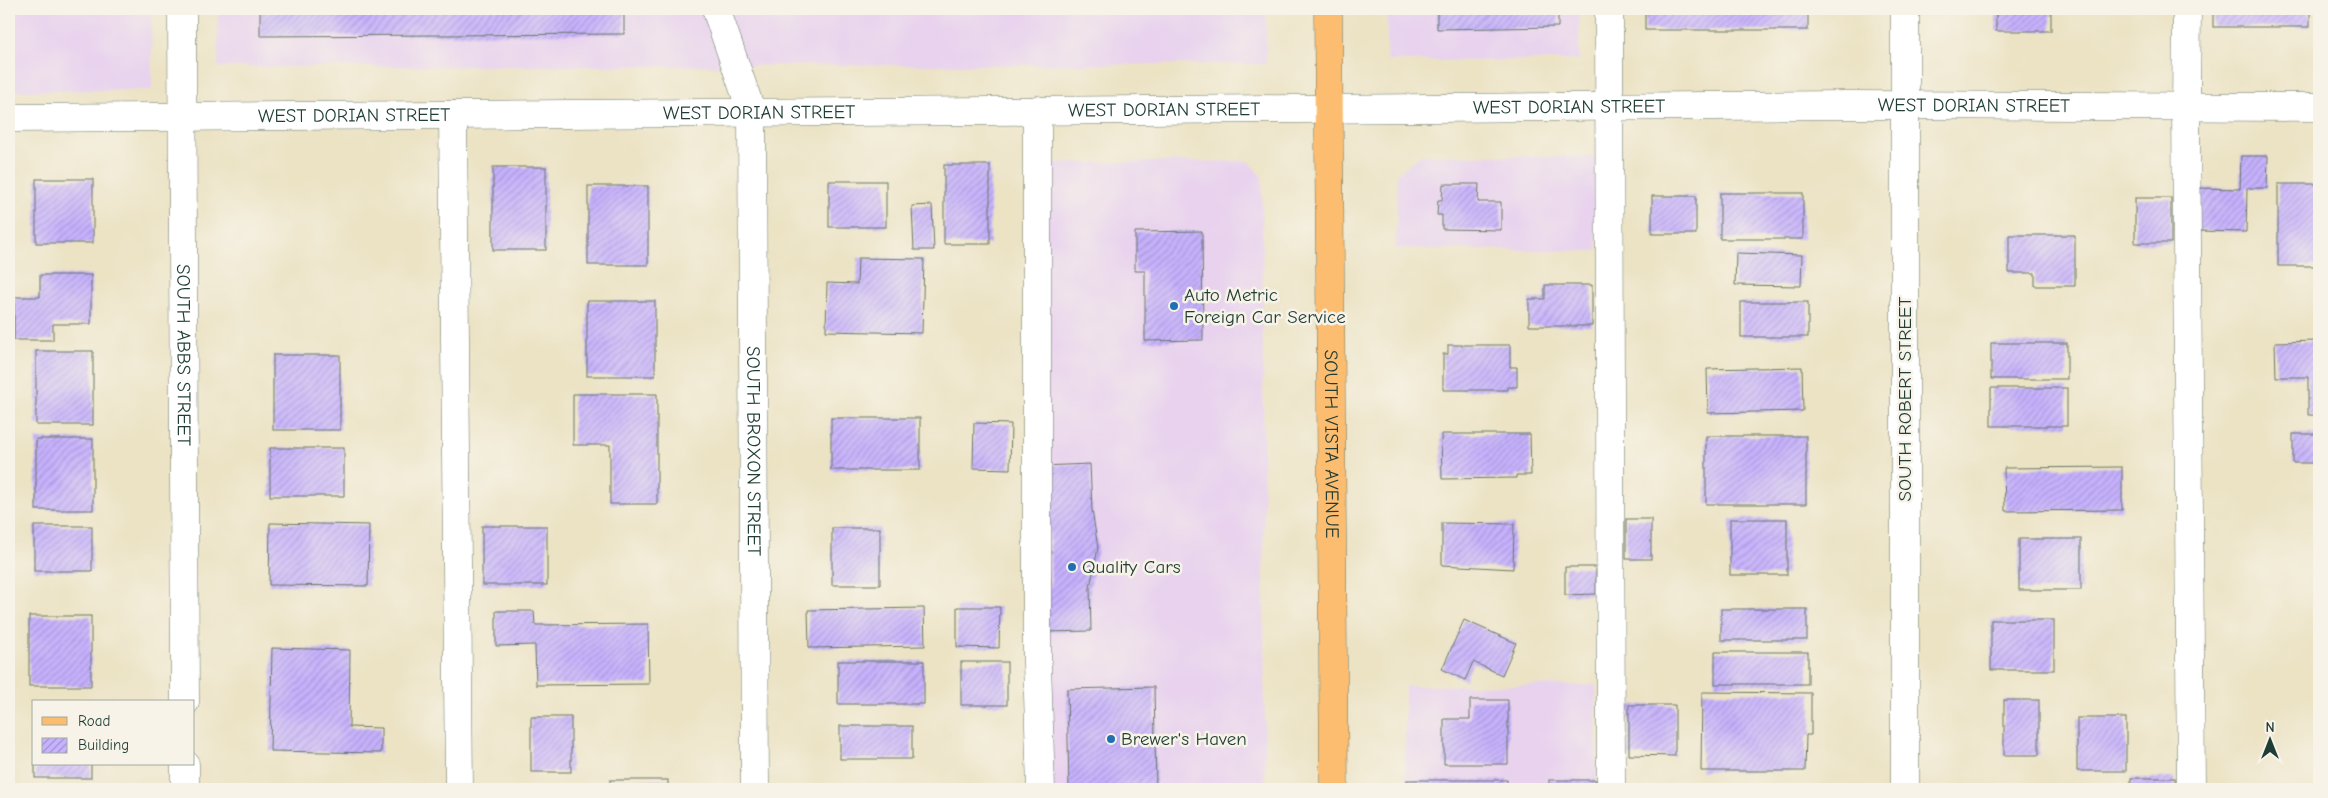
<svg xmlns="http://www.w3.org/2000/svg" width="2328" height="798" font-family="'Comic Neue',sans-serif">
<style>
.built{fill:#e8d2ee}
.building{fill:url(#building-hatch)}
.lines{fill:none;stroke-linecap:round;stroke-linejoin:round}
.minor-casing{stroke:#677767;stroke-width:29}
.major-casing{stroke:#677767;stroke-width:29}
.minor{stroke:#fff;stroke-width:28}
.major{stroke:#fcbd6f;stroke-width:28}
.poi-dot{fill:#1f6fb2;stroke:#f7f3e8;stroke-width:2}
.labels{text-anchor:middle;dominant-baseline:central;stroke-width:5;stroke-linejoin:round;paint-order:stroke}
.street-label{font-size:19px;fill:#1f3d34;stroke:#f7f3e8}
.poi-label{font-size:19px;fill:#1f3d34;stroke:#f7f3e8;text-anchor:start}
</style>
<defs>
<pattern id="building-hatch" width="6" height="6" patternUnits="userSpaceOnUse" patternTransform="scale(1.25)"><rect width="6" height="6" fill="#c7b2fe"/><path d="M-1 1l2-2M0 6l6-6M5 7l2-2" fill="none" stroke="#a192ce"/></pattern>
</defs>
<rect width="100%" height="100%" fill="#f7f3e8"/>
<filter id="ink" filterUnits="userSpaceOnUse"><feTurbulence type="fractalNoise" baseFrequency=".02" numOctaves="2"/><feDisplacementMap in="SourceGraphic" scale="10" xChannelSelector="R" yChannelSelector="G"/><feConvolveMatrix kernelMatrix="1 2 1 2 8 2 1 2 1" color-interpolation-filters="sRGB"/></filter>
<filter id="wash" filterUnits="userSpaceOnUse"><feTurbulence type="fractalNoise" baseFrequency=".0096" numOctaves="4" result="noise"/><feDisplacementMap in="SourceGraphic" scale="20" xChannelSelector="R" yChannelSelector="G"/><feGaussianBlur stdDeviation="1.12" result="paint"/><feColorMatrix in="noise" values="0 0 0 0 0 0 0 0 0 0 0 0 0 0 0 0 0 1.4 0 .05"/><feComposite in="paint" operator="in"/></filter>
<g filter="url(#wash)">
<rect width="100%" height="100%" fill="#ece3c5"/>
<g class="built">
<path d="M9,9H151L152,90L9,91Z"/>
<path d="M218,9H1266V64L218,67Z"/>
<path d="M1387,9H1579V60L1387,61Z"/>
<path d="M1421,155L1596,157L1597,251L1396,248L1397,174Z"/>
<path d="M1248,161L1262,177L1265,789H1041L1042,163Z"/>
<path d="M1596,685L1597,789H1405V686Z"/>
</g>
<g id="blocks">
<g class="building">
<path d="M260,9H624V34L260,36Z"/>
<path d="M1437,9H1558V27L1437,29Z"/>
<rect x="1645" y="9" width="163" height="21"/>
<rect x="1996" y="9" width="55" height="22"/>
<rect x="2213" y="9" width="97" height="18"/>
<path d="M2241,156H2268L2267,188H2247L2246,232L2197,231L2198,188L2240,189Z"/>
<rect x="944" y="165" width="46" height="79"/>
<rect x="493" y="167" width="53" height="83"/>
<rect x="36" y="179" width="57" height="64"/>
<rect x="829" y="181" width="57" height="46"/>
<path d="M1443,184H1479L1478,202H1501V230L1442,229V215H1437L1438,200H1442Z"/>
<rect x="2278" y="184" width="41" height="82"/>
<rect x="588" y="186" width="60" height="79"/>
<rect x="1720" y="193" width="83" height="46"/>
<rect x="1652" y="196" width="44" height="38"/>
<rect x="2135" y="198" width="36" height="45"/>
<path d="M932,205L934,250H914L912,206Z"/>
<path d="M1202,231L1203,340L1145,341V271H1135V232Z"/>
<path d="M2009,235H2075V286H2035V273H2009Z"/>
<path d="M1736,253L1802,255L1801,286L1735,285Z"/>
<path d="M858,258L924,259L922,333L826,331L827,283L857,284Z"/>
<path d="M40,275H91V324H53V340H14V297H40Z"/>
<path d="M1545,285H1592V326H1529V299H1545Z"/>
<rect x="587" y="301" width="68" height="75"/>
<rect x="1741" y="302" width="67" height="35"/>
<path d="M2319,341V415H2308V377H2276L2275,342Z"/>
<rect x="1991" y="343" width="76" height="36"/>
<path d="M1448,345H1510V367H1517V387H1508V390H1443V354H1448Z"/>
<rect x="36" y="351" width="57" height="74"/>
<rect x="273" y="355" width="67" height="75"/>
<path d="M1802,367L1803,411L1708,413L1707,369Z"/>
<rect x="1991" y="388" width="76" height="38"/>
<path d="M573,394H657V504H610V445H573Z"/>
<rect x="831" y="418" width="89" height="52"/>
<path d="M974,423L1011,424L1010,469L973,468Z"/>
<path d="M1441,434H1530L1531,475H1516V478L1442,479Z"/>
<rect x="2293" y="434" width="26" height="29"/>
<rect x="1706" y="436" width="100" height="68"/>
<rect x="36" y="439" width="57" height="71"/>
<rect x="270" y="448" width="74" height="48"/>
<path d="M1090,464L1092,510L1098,548L1090,587L1091,631L1044,632L1043,586H1051L1049,511L1041,466Z"/>
<path d="M2122,467V510L2005,511L2004,468Z"/>
<rect x="1626" y="519" width="25" height="40"/>
<rect x="1730" y="519" width="57" height="56"/>
<path d="M270,523L369,525L368,586L269,585Z"/>
<path d="M1442,523L1514,524L1513,569L1442,565Z"/>
<rect x="34" y="526" width="58" height="45"/>
<rect x="482" y="526" width="65" height="59"/>
<rect x="832" y="528" width="48" height="57"/>
<rect x="2019" y="539" width="62" height="51"/>
<path d="M1565,567H1596V594L1565,595Z"/>
<path d="M957,607H1000L999,648L957,647Z"/>
<path d="M924,608L925,646L809,648L808,610Z"/>
<rect x="1721" y="609" width="86" height="31"/>
<path d="M496,611H534L535,625L648,624L649,684L536,685L535,645L496,646Z"/>
<rect x="29" y="616" width="62" height="70"/>
<path d="M1464,620L1516,643L1502,675L1473,662L1465,680L1442,669Z"/>
<rect x="1991" y="620" width="63" height="50"/>
<path d="M272,648L350,650L349,727L381,728V753L270,751Z"/>
<rect x="1715" y="652" width="93" height="32"/>
<rect x="838" y="661" width="86" height="43"/>
<rect x="961" y="662" width="46" height="43"/>
<path d="M1154,687L1156,789H1069L1067,689Z"/>
<path d="M1702,692L1811,693V735H1806L1805,771H1701Z"/>
<path d="M1470,700H1508V764H1444V719H1470Z"/>
<rect x="2004" y="700" width="35" height="55"/>
<path d="M1629,705H1675V756L1629,755Z"/>
<rect x="531" y="717" width="40" height="55"/>
<rect x="2077" y="718" width="49" height="53"/>
<rect x="840" y="726" width="72" height="33"/>
<rect x="35" y="764" width="56" height="14"/>
<rect x="2131" y="778" width="44" height="11"/>
<rect x="610" y="780" width="58" height="9"/>
<rect x="1407" y="780" width="100" height="9"/>
<rect x="1549" y="780" width="47" height="9"/>
</g>
</g>
</g>
<g filter="url(#ink)">
<use href="#blocks" fill-opacity="0" stroke="#677767" stroke-width="1"/>
<g class="lines">
<g class="minor-casing">
<g id="minor">
<path id="s1" d="M182,9L185,702"/>
<path id="s2" d="M716,9L752,113L755,789"/>
<path d="M1609,9L1611,789"/>
<path d="M1905,9V789"/>
<path d="M2187,9L2186,106L2191,789"/>
<path d="M1037,110V663L1041,789"/>
<path d="M453,115L459,789"/>
<path id="s3" d="M9,118L1849,105L2319,107"/>
<path d="M185,764V789"/>
</g>
</g>
<g class="major-casing">
<g id="major">
<path id="s4" d="M1328,9L1334,789"/>
</g>
</g>
<use href="#minor" class="minor"/>
<use href="#major" class="major"/>
</g>
</g>
<g class="poi-dot">
<circle cx="1174" cy="306" r="5"/>
<circle cx="1072" cy="567" r="5"/>
<circle cx="1111" cy="739" r="5"/>
</g>
<g class="labels">
<g class="street-label">
<text stroke="none"><textPath href="#s3" startOffset="1965">WEST DORIAN STREET</textPath></text>
<text stroke="none"><textPath href="#s3" startOffset="1560">WEST DORIAN STREET</textPath></text>
<text stroke="none"><textPath href="#s3" startOffset="1155">WEST DORIAN STREET</textPath></text>
<text stroke="none"><textPath href="#s3" startOffset="750">WEST DORIAN STREET</textPath></text>
<text stroke="none"><textPath href="#s3" startOffset="345">WEST DORIAN STREET</textPath></text>
<text stroke="none"><textPath href="#s1" startOffset="346">SOUTH ABBS STREET</textPath></text>
<text transform="translate(1905 399) rotate(-90)">SOUTH ROBERT STREET</text>
<text stroke="none"><textPath href="#s4" startOffset="435">SOUTH VISTA AVENUE</textPath></text>
<text stroke="none"><textPath href="#s2" startOffset="448">SOUTH BROXON STREET</textPath></text>
</g>
<g class="poi-label">
<text x="1184" y="295">Auto Metric<tspan x="1184" dy="22">Foreign Car Service</tspan></text>
<text x="1082" y="567">Quality Cars</text>
<text x="1121" y="739">Brewer's Haven</text>
</g>
</g>
<rect width="2328" height="798" fill="none" stroke="#f7f3e8" stroke-width="30"/>
<rect x="32" y="700" width="162" height="65" fill="#f7f3e8" stroke="#a1aaa0"/>
<rect x="42" y="717" width="25" height="8" fill="#fcbd6f" stroke="#a1aaa0"/>
<text x="78" y="726" font-size="15" fill="#1f3d34">Road</text>
<rect x="42" y="738" width="25" height="15" fill="url(#building-hatch)" stroke="#a1aaa0"/>
<text x="78" y="750" font-size="15" fill="#1f3d34">Building</text>
<g transform="translate(2270 740)" stroke="#f7f3e8" stroke-width="4" paint-order="stroke">
<path d="M0-4L9 19L0 12L-9 19Z" fill="#1f3d34"/>
<text y="-8" font-size="14" font-weight="bold" text-anchor="middle" fill="#1f3d34">N</text>
</g>
</svg>
